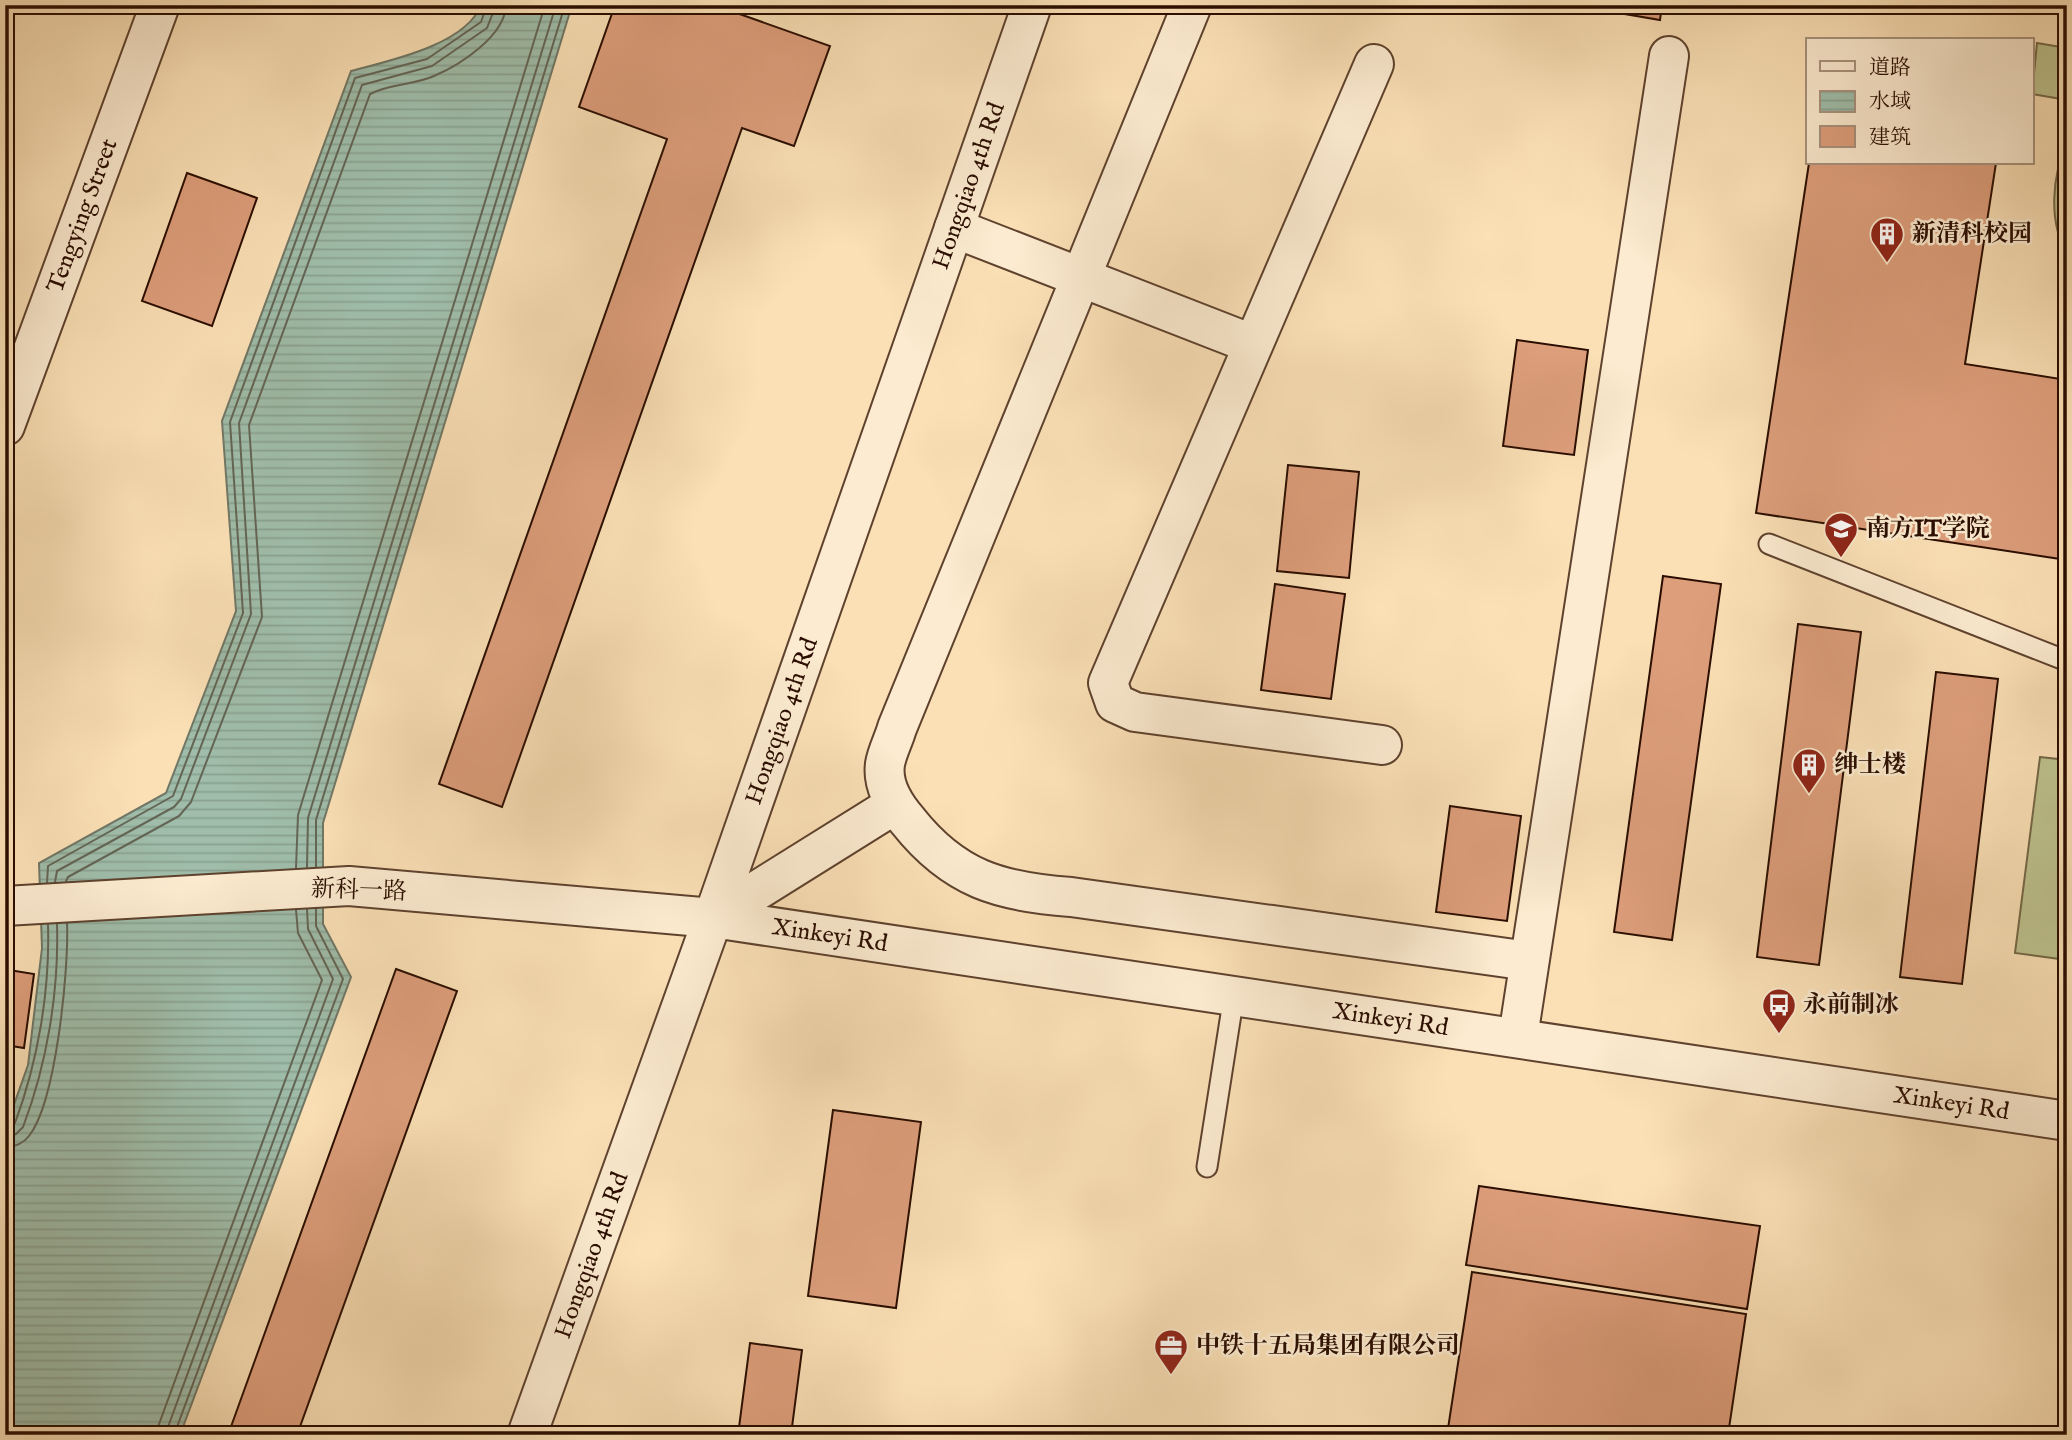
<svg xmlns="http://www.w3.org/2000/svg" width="2072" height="1440" font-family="'IM FELL English','Noto Serif SC',serif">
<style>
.grass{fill:#bdc28e;stroke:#746847;stroke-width:2}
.water{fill:url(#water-rules);stroke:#707766;stroke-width:2}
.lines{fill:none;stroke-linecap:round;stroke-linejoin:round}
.shore{stroke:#646555;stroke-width:2}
.building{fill:#dd9e7b;stroke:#2a0d00;stroke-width:2}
.service-casing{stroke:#5e422e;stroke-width:23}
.minor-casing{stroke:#5e422e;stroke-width:42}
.tertiary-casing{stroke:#5e422e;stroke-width:42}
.service{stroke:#fcebd0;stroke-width:19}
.minor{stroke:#fcebd0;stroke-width:38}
.tertiary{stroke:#fcebd0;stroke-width:38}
.labels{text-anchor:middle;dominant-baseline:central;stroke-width:5;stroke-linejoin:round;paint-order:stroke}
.street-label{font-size:24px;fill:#2a0d00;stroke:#fcebd0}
.poi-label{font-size:24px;font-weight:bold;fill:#2a0d00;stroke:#fcebd0;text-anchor:start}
</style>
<defs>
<pattern id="water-rules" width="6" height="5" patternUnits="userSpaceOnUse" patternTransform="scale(1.75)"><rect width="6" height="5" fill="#9fbdaa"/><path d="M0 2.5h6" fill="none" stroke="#89a190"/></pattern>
</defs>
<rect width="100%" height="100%" fill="#fbe0b6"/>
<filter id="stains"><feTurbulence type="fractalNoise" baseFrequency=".00286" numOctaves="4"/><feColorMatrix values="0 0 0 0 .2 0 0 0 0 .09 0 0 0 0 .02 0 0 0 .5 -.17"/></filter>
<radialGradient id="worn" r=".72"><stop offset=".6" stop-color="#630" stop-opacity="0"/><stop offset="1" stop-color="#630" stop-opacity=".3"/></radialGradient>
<g class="grass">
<path d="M2037,43L2067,48V100L2032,94Z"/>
<path d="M2067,144V253C2048,222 2052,175 2067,144Z"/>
<path d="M2040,757L2067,760V960L2015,953Z"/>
</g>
<path class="water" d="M481,5H572L323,823V924L351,977L180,1435H5V1130L28,1065L42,948L39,863L166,793L236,611L222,421L351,71C388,61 466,45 481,5Z"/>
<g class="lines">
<g class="shore">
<path d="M307,867L308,818L556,5"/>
<path d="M316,867V820L565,5"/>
<path d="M296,868L298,815L545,5"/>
<path d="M66,881L68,877L179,816L191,802L262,617L249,425L370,94C389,84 414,85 434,76C460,65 505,36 506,5"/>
<path d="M55,882L57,871L174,807L181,799L251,614L239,423L362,85L432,66L487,28L496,5"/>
<path d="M47,883L48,866L173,796L243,613L230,422L355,78L427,59L481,22L487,5"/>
<path d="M5,1128L15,1123C38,1061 50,991 48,925"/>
<path d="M5,1137L16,1134L23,1127C47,1064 59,992 57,924"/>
<path d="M5,1147C15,1147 23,1144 29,1136C56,1102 69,969 67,923"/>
<path d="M155,1435L322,980L298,933L296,910"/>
<path d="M165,1435L333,979L308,929L307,909"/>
<path d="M174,1435L343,979L316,926V909"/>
</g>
</g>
<g class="building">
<path d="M615,5H714L830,46L794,146L742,128L502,807L439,784L667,139L579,107Z"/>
<path d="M1572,5H1662L1660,20Z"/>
<path d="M1809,163H1996L1965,364L2067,380V560L1756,513Z"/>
<path d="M187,173L257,198L212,326L142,301Z"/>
<path d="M1517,340L1588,350L1574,455L1503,446Z"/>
<path d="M1288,465L1359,472L1349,578L1277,571Z"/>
<path d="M1663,576L1721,584L1672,940L1614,932Z"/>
<path d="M1275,584L1345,594L1331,699L1261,690Z"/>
<path d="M1798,624L1861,632L1819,965L1757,957Z"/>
<path d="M1936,672L1998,679L1962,984L1900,977Z"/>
<path d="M1450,806L1521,816L1507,921L1436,912Z"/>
<path d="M396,969L457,991L297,1435H228Z"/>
<path d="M9,970L34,974L24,1048L5,1045Z"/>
<path d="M833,1110L921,1122L896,1308L808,1296Z"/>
<path d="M1479,1186L1760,1226L1747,1309L1466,1265Z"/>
<path d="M1472,1272L1746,1314L1728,1435H1447Z"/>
<path d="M750,1343L802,1350L791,1435H738Z"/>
</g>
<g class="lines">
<g class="service-casing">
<g id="service">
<path d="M1769,544L2067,661"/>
<path d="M1207,1167L1234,995"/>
</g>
</g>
<g class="minor-casing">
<g id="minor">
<path d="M1192,5L897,728C894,739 887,752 885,764C882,785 895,806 908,821C954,879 1000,892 1071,897L1529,961"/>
<path d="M1374,64L1108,683L1115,703L1135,712L1382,745"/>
<path d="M954,228L1252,344"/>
<path d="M713,918L894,805"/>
<path d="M1518,1037L1669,56"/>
</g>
</g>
<g class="tertiary-casing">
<g id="tertiary">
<path id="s1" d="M5,426L160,5"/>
<path id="s2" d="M5,906L349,886L713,918L2067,1121"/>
<path id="s3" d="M527,1435L713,918L1032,5"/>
</g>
</g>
<use href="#service" class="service"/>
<use href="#minor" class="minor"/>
<use href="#tertiary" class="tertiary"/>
</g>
<defs>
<g id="building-pin" transform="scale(1.75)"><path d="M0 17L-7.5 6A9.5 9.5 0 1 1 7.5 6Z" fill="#8f2418" stroke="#fcebd0"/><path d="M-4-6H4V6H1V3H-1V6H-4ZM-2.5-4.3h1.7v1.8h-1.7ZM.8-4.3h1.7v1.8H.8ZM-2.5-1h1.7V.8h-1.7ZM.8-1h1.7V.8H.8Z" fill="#fff"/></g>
<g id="university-pin" transform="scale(1.75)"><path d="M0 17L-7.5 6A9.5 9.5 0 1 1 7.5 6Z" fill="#8f2418" stroke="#fcebd0"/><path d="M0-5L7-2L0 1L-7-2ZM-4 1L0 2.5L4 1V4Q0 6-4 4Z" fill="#fff"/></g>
<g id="bus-pin" transform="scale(1.75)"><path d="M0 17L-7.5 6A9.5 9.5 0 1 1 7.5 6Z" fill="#8f2418" stroke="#fcebd0"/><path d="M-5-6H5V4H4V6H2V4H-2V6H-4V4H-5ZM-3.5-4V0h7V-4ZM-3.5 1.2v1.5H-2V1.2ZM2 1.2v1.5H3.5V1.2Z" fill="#fff"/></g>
<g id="office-pin" transform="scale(1.75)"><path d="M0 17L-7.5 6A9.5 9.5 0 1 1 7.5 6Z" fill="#8f2418" stroke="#fcebd0"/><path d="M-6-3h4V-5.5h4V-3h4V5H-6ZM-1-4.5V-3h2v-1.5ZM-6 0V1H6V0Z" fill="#fff"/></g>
</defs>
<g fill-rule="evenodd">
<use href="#building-pin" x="1887" y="234"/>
<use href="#university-pin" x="1841" y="529"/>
<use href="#building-pin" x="1809" y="765"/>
<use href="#bus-pin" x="1779" y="1005"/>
<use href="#office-pin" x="1171" y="1346"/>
</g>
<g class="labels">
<g class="street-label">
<text stroke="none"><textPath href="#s3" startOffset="1325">Hongqiao 4th Rd</textPath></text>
<text stroke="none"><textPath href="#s1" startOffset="224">Tengying Street</textPath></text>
<text stroke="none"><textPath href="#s3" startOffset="758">Hongqiao 4th Rd</textPath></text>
<text transform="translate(359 891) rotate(2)">新科一路</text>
<text stroke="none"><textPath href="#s2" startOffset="828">Xinkeyi Rd</textPath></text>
<text stroke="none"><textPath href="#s2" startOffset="1395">Xinkeyi Rd</textPath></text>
<text stroke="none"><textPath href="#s2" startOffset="1962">Xinkeyi Rd</textPath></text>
<text stroke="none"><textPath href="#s3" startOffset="191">Hongqiao 4th Rd</textPath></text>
</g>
<g class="poi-label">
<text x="1912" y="234">新清科校园</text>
<text x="1866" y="529">南方IT学院</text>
<text x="1834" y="765">绅士楼</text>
<text x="1803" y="1005">永前制冰</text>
<text x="1196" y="1346">中铁十五局集团有限公司</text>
</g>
</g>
<rect width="2072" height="1440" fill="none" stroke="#fbe0b6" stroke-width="28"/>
<rect x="7" y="7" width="2058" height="1426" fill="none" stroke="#2a0d00" stroke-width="3.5"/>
<rect x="14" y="14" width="2044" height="1412" fill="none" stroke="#2a0d00" stroke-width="2"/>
<rect x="1806" y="38" width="228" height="126" fill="#fcebd0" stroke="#a8927d" stroke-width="2"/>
<rect x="1820" y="61" width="35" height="10" fill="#fcebd0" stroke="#a8927d" stroke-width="2"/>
<text x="1869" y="74" font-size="21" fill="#2a0d00">道路</text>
<rect x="1820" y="91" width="35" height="21" fill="url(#water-rules)" stroke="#a8927d" stroke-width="2"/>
<text x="1869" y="108" font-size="21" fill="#2a0d00">水域</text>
<rect x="1820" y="126" width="35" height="21" fill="#dd9e7b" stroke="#a8927d" stroke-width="2"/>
<text x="1869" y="144" font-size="21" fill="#2a0d00">建筑</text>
<rect width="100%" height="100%" filter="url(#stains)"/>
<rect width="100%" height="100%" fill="url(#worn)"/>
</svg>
